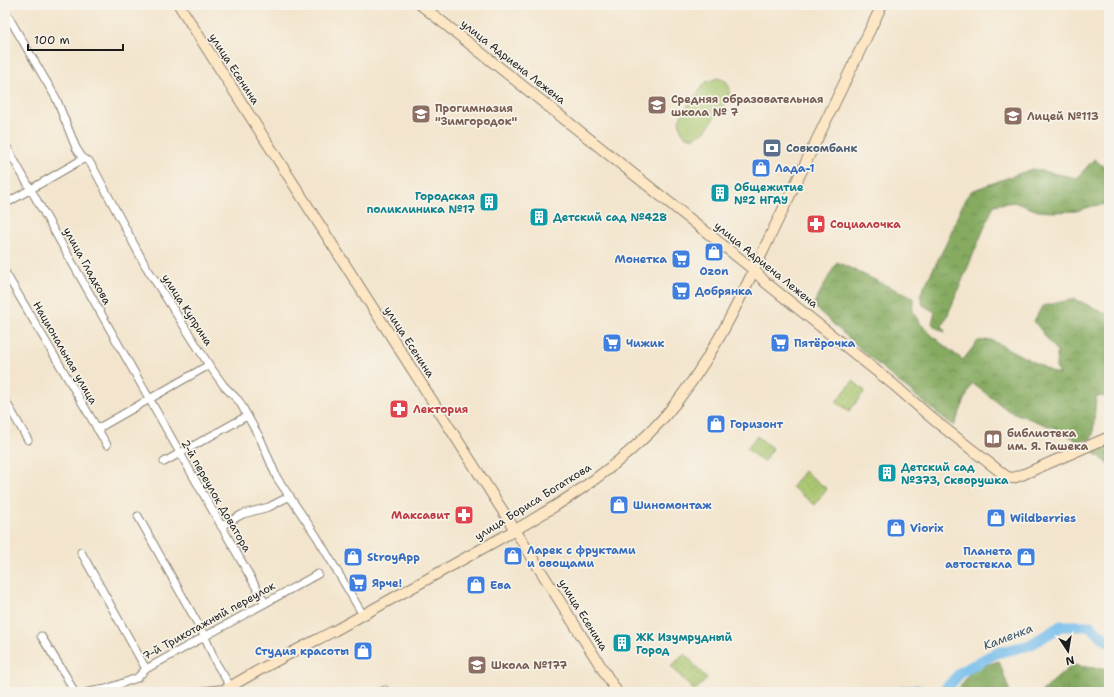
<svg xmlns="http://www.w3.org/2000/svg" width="1114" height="697" font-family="'Shantell Sans',sans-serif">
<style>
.grass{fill:#a7c56c;stroke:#627044}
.forest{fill:url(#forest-crowns);stroke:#50633e}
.park{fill:url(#park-dots);stroke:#627044}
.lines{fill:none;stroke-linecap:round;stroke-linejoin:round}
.river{stroke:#74bdec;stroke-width:11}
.street-casing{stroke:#888074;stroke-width:9}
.secondary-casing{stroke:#888074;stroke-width:12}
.street{stroke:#fff;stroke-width:7}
.secondary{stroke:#fce6c4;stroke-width:10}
.labels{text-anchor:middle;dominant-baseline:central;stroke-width:3.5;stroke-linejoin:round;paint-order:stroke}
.street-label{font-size:11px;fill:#1c1c1c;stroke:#f7f3e8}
.education-label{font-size:11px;font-weight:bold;fill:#785e54;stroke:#f7f3e8;text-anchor:start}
.service-label{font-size:11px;font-weight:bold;fill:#4e5e75;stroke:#f7f3e8;text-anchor:start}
.shop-label{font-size:11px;font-weight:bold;fill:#366cbe;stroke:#f7f3e8;text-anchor:start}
.culture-label{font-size:11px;font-weight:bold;fill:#0d838f;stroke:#f7f3e8;text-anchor:start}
.health-label{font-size:11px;font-weight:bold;fill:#be3a42;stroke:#f7f3e8;text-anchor:start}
.water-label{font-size:12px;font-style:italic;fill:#3b5465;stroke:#f7f3e8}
</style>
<defs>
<pattern id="forest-crowns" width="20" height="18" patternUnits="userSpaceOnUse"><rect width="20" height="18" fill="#85aa60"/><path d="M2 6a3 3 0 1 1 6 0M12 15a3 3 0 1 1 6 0" fill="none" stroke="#6c8a4e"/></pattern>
<pattern id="park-dots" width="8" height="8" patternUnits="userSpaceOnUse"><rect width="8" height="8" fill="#a7c56c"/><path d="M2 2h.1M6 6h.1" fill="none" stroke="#8fa95d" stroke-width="1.8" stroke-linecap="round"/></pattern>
</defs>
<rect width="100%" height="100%" fill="#f7f3e8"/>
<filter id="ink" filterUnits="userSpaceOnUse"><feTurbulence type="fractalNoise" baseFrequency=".025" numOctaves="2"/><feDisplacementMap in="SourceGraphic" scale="8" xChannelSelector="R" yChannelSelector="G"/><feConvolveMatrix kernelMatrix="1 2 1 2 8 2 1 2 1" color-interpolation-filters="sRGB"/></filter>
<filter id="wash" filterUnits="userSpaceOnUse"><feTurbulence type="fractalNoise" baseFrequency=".012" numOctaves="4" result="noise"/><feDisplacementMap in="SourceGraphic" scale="16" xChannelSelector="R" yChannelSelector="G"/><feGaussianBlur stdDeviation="0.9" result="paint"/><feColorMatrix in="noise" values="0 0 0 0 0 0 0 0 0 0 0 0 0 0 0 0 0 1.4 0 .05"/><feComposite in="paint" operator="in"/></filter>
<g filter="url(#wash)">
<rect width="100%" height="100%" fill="#f3e5cd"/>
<path class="grass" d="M718,78L726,81L730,89L729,97L712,121L706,130L695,137H686L681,130L679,120L684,111L706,82Z"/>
<g class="forest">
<path d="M1094,159L1109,171V204L1093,206L1077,211L1054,212L1038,211L1014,202L994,205L946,319L942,325L945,332L935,327L932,323L935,312L923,305L920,295L946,244L965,199L971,191L1032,169L1077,178Z"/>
<path d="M837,262L913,298C913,302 912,307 913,310C917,327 950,350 963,360L978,341L991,340L1059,375L1056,367L1057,352L1034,321L1042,306L1075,299L1109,315V397L1096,396L1093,434L1091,439L1079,442L1062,431L1009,411L972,383L954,426C905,389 858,348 813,305Z"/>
<path d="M1109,441V464L1091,450Z"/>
<path d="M999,661L1010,692H956L973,669Z"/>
<path d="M1072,665L1109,670V692H1041Z"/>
</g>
<g class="park">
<path d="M853,381L865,391L849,411L836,402Z"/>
<path d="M757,436L773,449L763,462L747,449Z"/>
<path d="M804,471L827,489L815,505L792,487Z"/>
<path d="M685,654L707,679L694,691L671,666Z"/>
</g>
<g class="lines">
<g class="river">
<path d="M901,692L917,690L920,692"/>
<path d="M943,692L961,672L996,653L1030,645L1061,626H1090L1109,642"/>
</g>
</g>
</g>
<g filter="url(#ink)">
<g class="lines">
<g class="street-casing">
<g id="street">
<path d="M5,11L56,98L76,148L83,159L89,161L95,171L145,265L209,365L224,386L239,401L261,440L277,478L317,537L363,615"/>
<path d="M5,144L265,603"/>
<path d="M5,204L83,159"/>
<path d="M5,272L107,445"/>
<path d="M5,400L28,440"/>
<path d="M97,429L209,365"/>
<path d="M164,462L247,416"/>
<path d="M138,516L205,637L216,663L234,692"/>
<path d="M221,526L243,514L269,507L290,496"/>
<path d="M81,552L146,669"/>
<path d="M41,636L66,676L74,692"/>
<path d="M88,692L106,689L137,678L146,669L318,574"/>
<path d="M381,692L385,690"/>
</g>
</g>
<g class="secondary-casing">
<g id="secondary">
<path d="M179,5L515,530L617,692"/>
<path d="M421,5L754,270L765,282L894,385L934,420L1007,477L1013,478L1024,474L1109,437"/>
<path d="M206,692L225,690C260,668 297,650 334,631C385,603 435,575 485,547C550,511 616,472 665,416C714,360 744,290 776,224C812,151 847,78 882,5"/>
</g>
</g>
<use href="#street" class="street"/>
<use href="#secondary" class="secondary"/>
</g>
</g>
<defs>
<g id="school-square" transform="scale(1)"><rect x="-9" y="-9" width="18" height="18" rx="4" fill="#8d6e63" stroke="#f7f3e8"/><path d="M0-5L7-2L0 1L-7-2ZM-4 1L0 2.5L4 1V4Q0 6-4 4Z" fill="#fff"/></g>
<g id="bank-square" transform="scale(1)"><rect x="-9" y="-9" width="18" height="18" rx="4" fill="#5c6f8a" stroke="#f7f3e8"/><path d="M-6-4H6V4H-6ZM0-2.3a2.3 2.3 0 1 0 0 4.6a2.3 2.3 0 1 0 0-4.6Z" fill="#fff"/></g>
<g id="shop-square" transform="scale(1)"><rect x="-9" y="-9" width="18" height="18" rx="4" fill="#3f7fe0" stroke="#f7f3e8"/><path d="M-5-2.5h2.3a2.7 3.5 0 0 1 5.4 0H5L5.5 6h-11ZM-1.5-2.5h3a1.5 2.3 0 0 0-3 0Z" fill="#fff"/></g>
<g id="building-square" transform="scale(1)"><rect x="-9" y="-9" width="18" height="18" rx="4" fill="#0f9aa8" stroke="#f7f3e8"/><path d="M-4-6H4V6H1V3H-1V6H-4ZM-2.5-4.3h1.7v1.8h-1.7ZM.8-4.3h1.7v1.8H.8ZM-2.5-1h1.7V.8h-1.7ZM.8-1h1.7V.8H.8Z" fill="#fff"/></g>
<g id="pharmacy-square" transform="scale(1)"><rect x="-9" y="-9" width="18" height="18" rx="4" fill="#e0444e" stroke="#f7f3e8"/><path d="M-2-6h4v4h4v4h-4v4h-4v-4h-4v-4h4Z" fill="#fff"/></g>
<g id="supermarket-square" transform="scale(1)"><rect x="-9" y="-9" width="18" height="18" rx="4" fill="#3f7fe0" stroke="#f7f3e8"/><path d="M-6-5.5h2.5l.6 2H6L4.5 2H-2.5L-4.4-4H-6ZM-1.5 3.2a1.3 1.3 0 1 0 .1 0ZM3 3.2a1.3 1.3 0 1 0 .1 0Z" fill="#fff"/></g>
<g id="library-square" transform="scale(1)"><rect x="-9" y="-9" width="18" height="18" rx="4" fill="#8d6e63" stroke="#f7f3e8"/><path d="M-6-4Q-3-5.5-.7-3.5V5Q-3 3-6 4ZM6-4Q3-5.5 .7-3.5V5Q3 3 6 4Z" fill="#fff"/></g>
</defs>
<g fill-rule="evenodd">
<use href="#school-square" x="657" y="105"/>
<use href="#school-square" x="421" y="114"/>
<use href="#school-square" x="1013" y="116"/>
<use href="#bank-square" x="772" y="148"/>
<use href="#shop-square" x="761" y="168"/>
<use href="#building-square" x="720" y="193"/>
<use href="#building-square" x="489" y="202"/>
<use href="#building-square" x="539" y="217"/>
<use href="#pharmacy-square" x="816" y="224"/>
<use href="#shop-square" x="714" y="252"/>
<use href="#supermarket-square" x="681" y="259"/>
<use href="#supermarket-square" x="681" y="291"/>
<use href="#supermarket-square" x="612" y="343"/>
<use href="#supermarket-square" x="780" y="343"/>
<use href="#pharmacy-square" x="399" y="409"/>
<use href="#shop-square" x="716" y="424"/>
<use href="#library-square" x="993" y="439"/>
<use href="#building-square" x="887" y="473"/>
<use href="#shop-square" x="619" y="505"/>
<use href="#pharmacy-square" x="464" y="515"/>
<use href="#shop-square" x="996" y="518"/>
<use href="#shop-square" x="896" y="528"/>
<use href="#shop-square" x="513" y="556"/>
<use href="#shop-square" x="353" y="557"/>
<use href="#shop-square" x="1026" y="557"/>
<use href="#supermarket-square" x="358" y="583"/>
<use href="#shop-square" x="476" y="585"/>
<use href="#building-square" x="622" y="643"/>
<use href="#shop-square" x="363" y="651"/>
<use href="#school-square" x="477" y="665"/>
</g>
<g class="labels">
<g class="street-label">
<text transform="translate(513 62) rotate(38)">улица Адриена Лежена</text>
<text transform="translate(234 69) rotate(57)">улица Есенина</text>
<text transform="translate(766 265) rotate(39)">улица Адриена Лежена</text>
<text transform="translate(87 266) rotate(61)">улица Гладкова</text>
<text transform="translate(187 310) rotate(57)">улица Куприна</text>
<text transform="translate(409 342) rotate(57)">улица Есенина</text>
<text transform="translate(65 353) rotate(60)">Национальная улица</text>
<text transform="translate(216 496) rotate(60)">2-й переулок Доватора</text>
<text transform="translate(533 502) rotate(-32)">улица Бориса Богаткова</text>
<text transform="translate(583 615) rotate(58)">улица Есенина</text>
<text transform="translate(209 621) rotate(-29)">7-й Трикотажный переулок</text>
</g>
<g class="education-label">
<text x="671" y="99">Средняя образовательная<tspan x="671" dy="13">школа № 7</tspan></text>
<text x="435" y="108">Прогимназия<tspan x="435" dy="13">"Зимгородок"</tspan></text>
<text x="1027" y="116">Лицей №113</text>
<text x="1007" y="433">библиотека<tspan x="1007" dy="13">им. Я. Гашека</tspan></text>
<text x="491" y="665">Школа №177</text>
</g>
<g class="service-label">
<text x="786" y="148">Совкомбанк</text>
</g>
<g class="shop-label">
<text x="775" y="168">Лада-1</text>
<text x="667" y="259" text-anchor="end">Монетка</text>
<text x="714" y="271" text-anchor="middle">Ozon</text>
<text x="695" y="291">Добрянка</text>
<text x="626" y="343">Чижик</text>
<text x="794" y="343">Пятёрочка</text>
<text x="730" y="424">Горизонт</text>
<text x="633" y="505">Шиномонтаж</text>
<text x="1010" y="518">Wildberries</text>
<text x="910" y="528">Viorix</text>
<text x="527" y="550">Ларек с фруктами<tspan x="527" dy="13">и овощами</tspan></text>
<text x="1012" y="551" text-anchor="end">Планета<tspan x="1012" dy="13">автостекла</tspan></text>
<text x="367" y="557">StroyApp</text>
<text x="372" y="583">Ярче!</text>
<text x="490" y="585">Ева</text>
<text x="349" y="651" text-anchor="end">Студия красоты</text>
</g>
<g class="culture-label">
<text x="734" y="187">Общежитие<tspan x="734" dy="13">№2 НГАУ</tspan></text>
<text x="475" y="196" text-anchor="end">Городская<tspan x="475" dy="13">поликлиника №17</tspan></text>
<text x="553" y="217">Детский сад №428</text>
<text x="901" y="467">Детский сад<tspan x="901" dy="13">№373, Скворушка</tspan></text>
<text x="636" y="637">ЖК Изумрудный<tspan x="636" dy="13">Город</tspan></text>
</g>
<g class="health-label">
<text x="830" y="224">Социалочка</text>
<text x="413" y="409">Лектория</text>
<text x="450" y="515" text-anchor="end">Максавит</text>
</g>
<g class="water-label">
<text transform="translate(1008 637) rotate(-21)">Каменка</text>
</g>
</g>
<rect width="1114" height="697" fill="none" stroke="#f7f3e8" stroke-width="20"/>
<g transform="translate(1068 651) rotate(168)" stroke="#f7f3e8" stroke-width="3" paint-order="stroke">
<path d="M0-3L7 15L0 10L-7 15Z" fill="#1c1c1c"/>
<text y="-6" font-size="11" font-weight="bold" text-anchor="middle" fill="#1c1c1c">N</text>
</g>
<path d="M28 44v6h95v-6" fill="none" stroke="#1c1c1c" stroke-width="2"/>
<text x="34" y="44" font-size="12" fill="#1c1c1c" stroke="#f7f3e8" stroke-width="3" paint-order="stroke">100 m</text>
</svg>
